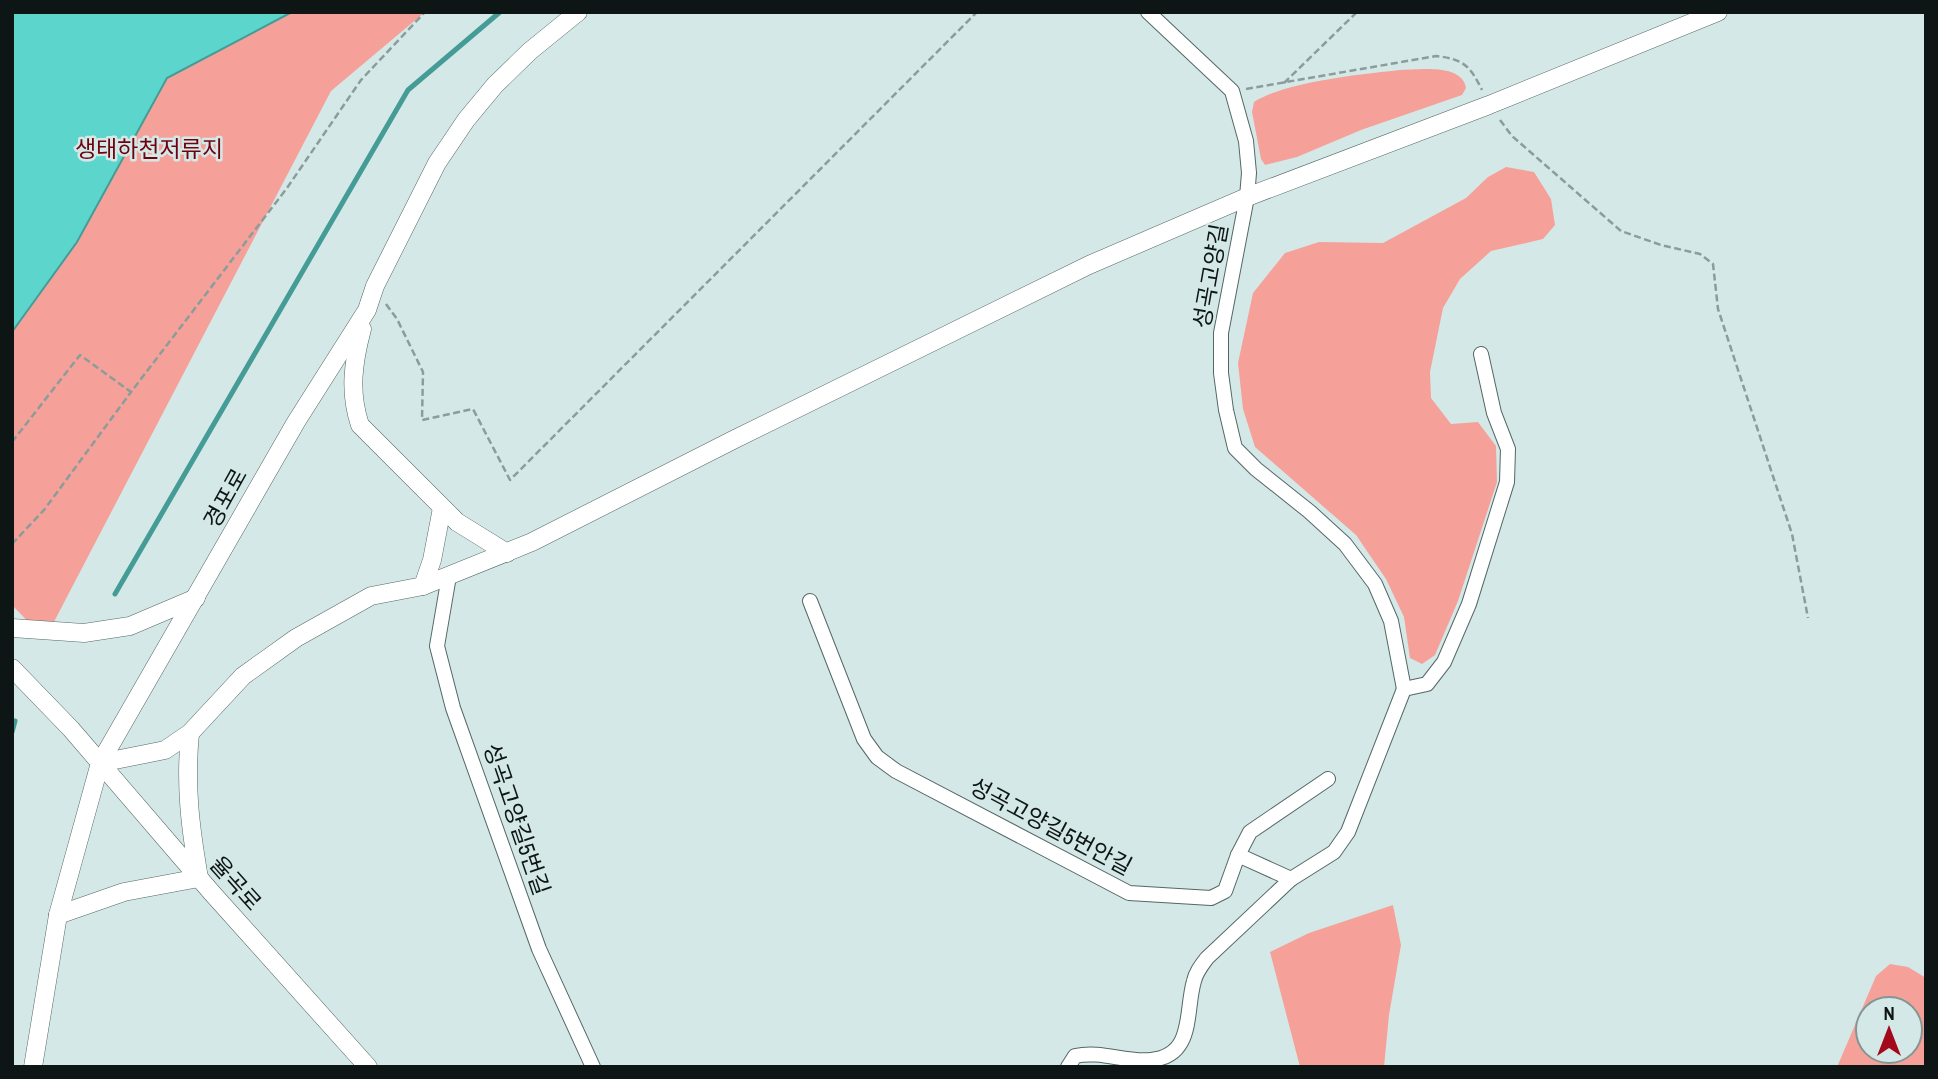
<svg xmlns="http://www.w3.org/2000/svg" width="1938" height="1079" font-family="'Archivo Narrow','Noto Sans KR',sans-serif">
<style>
.green{fill:#f5a19a;fill-rule:evenodd}
.water{fill:#5cd5cd;stroke:#459c96;stroke-width:2}
.lines{fill:none;stroke-linecap:round;stroke-linejoin:round}
.stream{stroke:#459c96;stroke-width:5}
.minor-casing{stroke:#546765;stroke-width:16}
.tertiary-casing{stroke:#546765;stroke-width:19}
.path{stroke:#8c9c9a;stroke-width:2.5;stroke-dasharray:7 3.5;stroke-linecap:butt}
.minor{stroke:#fff;stroke-width:14}
.tertiary{stroke:#fff;stroke-width:18}
.labels{text-anchor:middle;dominant-baseline:central;stroke-width:5;stroke-linejoin:round;paint-order:stroke}
.park-label{font-size:23px;fill:#70010e;stroke:#d4e9e7}
.street-label{font-size:23px;fill:#0e1615;stroke:#d4e9e7}
</style>
<rect width="100%" height="100%" fill="#d4e9e7"/>
<g class="green">
<path d="M12,12H425L331,91L45,639L12,605Z"/>
<path d="M1400,70C1419,70 1462,63 1466,88L1462,95L1361,130L1297,157L1265,165L1261,159L1252,112L1254,102C1285,82 1362,74 1400,70Z"/>
<path d="M1506,167L1534,172L1551,199L1555,225L1543,239L1491,251L1460,279L1443,308L1430,372L1431,398L1451,424L1478,422L1496,446L1497,482L1458,601L1435,655L1422,664L1410,658L1404,617L1386,579L1356,535L1255,447L1243,409L1238,363L1253,293L1285,253L1319,242L1383,243L1466,198L1488,177Z"/>
<path d="M1393,905L1401,945L1389,1015L1384,1067H1300L1270,952L1309,933Z"/>
<path d="M1890,964L1908,967L1926,978V1067H1837L1876,976ZM1910,1009V1051H1868V1009Z"/>
</g>
<path class="water" d="M12,12H292L167,78L77,242L12,332Z"/>
<g class="lines">
<g class="stream">
<path d="M115,594L408,90L500,12"/>
<path d="M12,732L15,721"/>
</g>
<g class="minor-casing">
<g id="minor">
<path d="M1148,12L1232,91L1246,141L1249,173L1247,197L1221,333V373L1226,410L1235,448L1256,469L1310,512L1345,544L1375,584L1391,621L1404,689"/>
<path d="M449,576L437,646L453,708L539,949L593,1067"/>
<path d="M810,601L864,739L877,757L896,771L1129,893L1211,898L1225,891L1238,855L1250,832L1328,779"/>
<path d="M1238,855L1291,879"/>
<path d="M1068,1067L1075,1056C1102,1050 1125,1063 1151,1060C1195,1056 1185,1011 1194,981C1196,972 1201,966 1207,958L1291,879L1334,852L1348,832L1404,689L1427,684L1444,662L1469,604L1507,482L1508,449L1494,413L1481,354"/>
</g>
</g>
<g class="tertiary-casing">
<g id="tertiary">
<path d="M362,329C353,363 349,392 360,425L457,522L507,553"/>
<path d="M423,586L432,560L442,508"/>
<path d="M12,628L84,633L130,626L196,598"/>
<path d="M12,668L71,729L212,893L368,1067"/>
<path d="M100,763L165,750L190,733L243,676L296,638L371,596L423,586L532,542L735,439L1089,265L1247,197L1489,105L1718,12"/>
<path d="M58,915L124,892L199,878C190,826 185,785 190,733"/>
<path d="M33,1067L58,915L100,763L296,422L367,310L375,286L437,163L466,120L495,85L530,51L578,12"/>
</g>
</g>
<g class="path">
<path d="M1284,83L1357,12"/>
<path d="M1246,89L1436,56C1464,59 1470,66 1482,90"/>
<path d="M1500,120L1512,136L1621,231L1661,245L1700,254L1713,264L1718,309L1792,534L1808,618"/>
<path d="M386,304L397,319L423,372L422,420L473,409L510,480L977,12"/>
<path d="M12,442L80,355L131,392L287,188L361,80L425,12"/>
<path d="M12,544L44,510L131,392"/>
</g>
<use href="#minor" class="minor"/>
<use href="#tertiary" class="tertiary"/>
</g>
<g class="labels">
<g class="park-label">
<text x="149" y="148">생태하천저류지</text>
</g>
<g class="street-label">
<text transform="translate(1210 276) rotate(-80)">성곡고양길</text>
<text transform="translate(225 498) rotate(-61)">경포로</text>
<text transform="translate(517 819) rotate(71)">성곡고양길5번길</text>
<text transform="translate(1051 826) rotate(28)">성곡고양길5번안길</text>
<text transform="translate(236 883) rotate(48)">율곡로</text>
</g>
</g>
<rect width="1938" height="1079" fill="none" stroke="#0e1615" stroke-width="28"/>
<g transform="translate(1889 1030)"><circle r="33" fill="#d4e9e7" stroke="#859593" stroke-width="2"/>
<path d="M0-5L12 26L0 18L-12 26Z" fill="#a3081b"/>
<text y="-10" font-size="19" font-weight="bold" text-anchor="middle" fill="#0e1615">N</text>
</g>
</svg>
